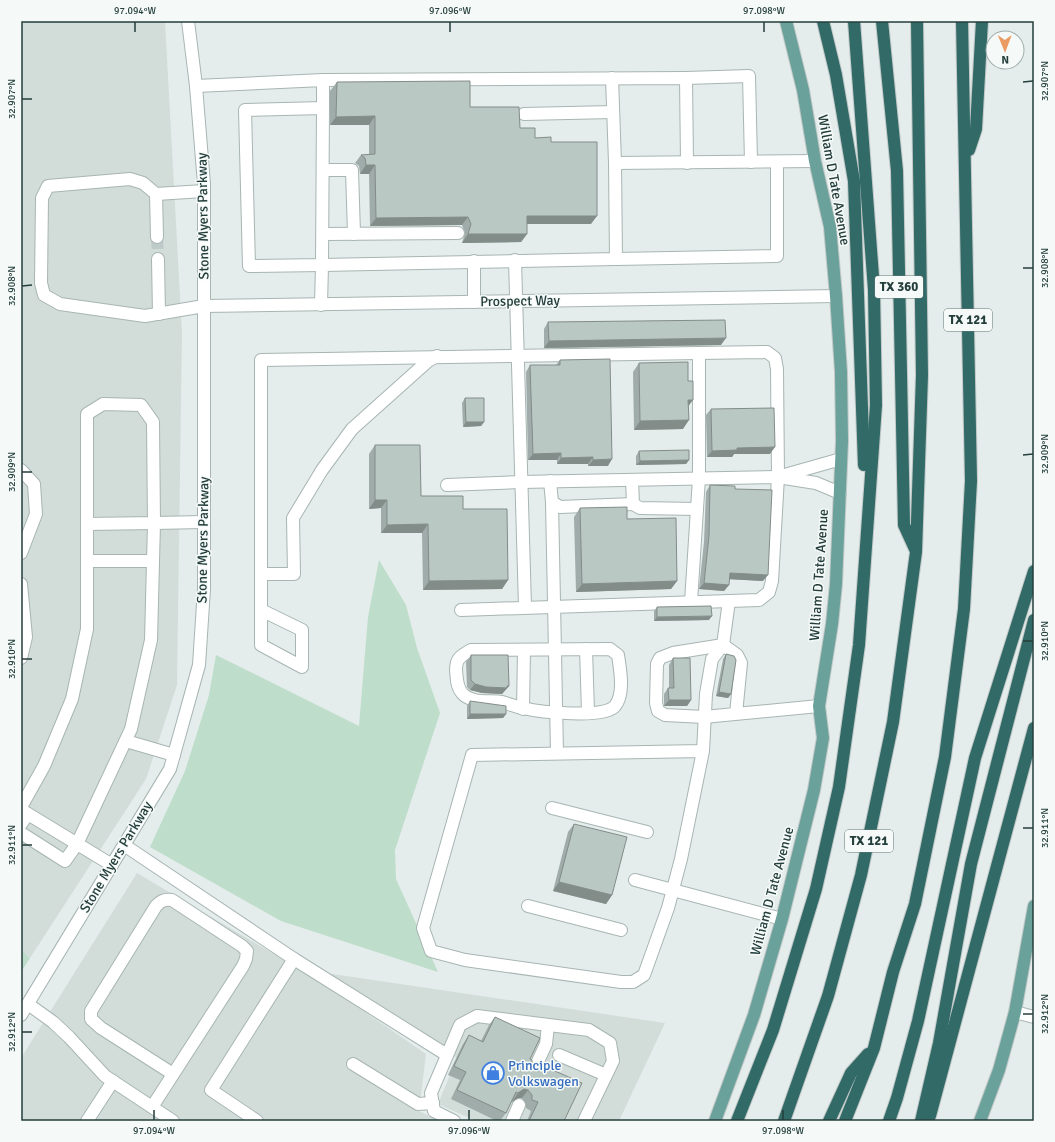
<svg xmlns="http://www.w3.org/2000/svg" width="1055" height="1142" font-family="Signika,sans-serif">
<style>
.built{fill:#d2ddda}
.green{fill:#beddcb}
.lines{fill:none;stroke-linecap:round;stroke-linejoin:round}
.minor-tunnel{stroke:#becac8;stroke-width:12;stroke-dasharray:12 6;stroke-linecap:butt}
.minor-casing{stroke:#a7b5b3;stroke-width:14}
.major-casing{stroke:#c2c9c8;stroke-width:14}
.highway-casing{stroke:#c2c9c8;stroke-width:14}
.minor{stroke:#fff;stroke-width:12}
.major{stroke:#6ba19b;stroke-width:12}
.highway{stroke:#316a67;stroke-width:12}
.wall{fill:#a0aca9}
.shaded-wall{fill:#828c89}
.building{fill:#bac8c4;stroke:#828c89}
.ticks{fill:none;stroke:#243e3b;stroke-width:1.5}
.labels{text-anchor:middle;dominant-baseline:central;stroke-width:3;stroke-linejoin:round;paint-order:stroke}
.shield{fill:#f5faf8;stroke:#637674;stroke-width:1}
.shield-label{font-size:13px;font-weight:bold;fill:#243e3b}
.street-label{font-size:14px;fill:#243e3b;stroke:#f5faf8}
.shop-label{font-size:14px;fill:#366cbe;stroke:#f5faf8;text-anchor:start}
.neatline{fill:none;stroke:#243e3b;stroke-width:1.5}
.ticks-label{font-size:10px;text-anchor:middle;fill:#243e3b}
</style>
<rect width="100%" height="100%" fill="#e4edeb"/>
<g class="built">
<path d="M21,21H165L182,333L177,685L146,779L30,958L21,950Z"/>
<path d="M137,873L323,983L426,1054L419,1111L439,1121H21V1058Z"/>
<path d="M326,973L665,1023L619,1121H476L438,1104L457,1058Z"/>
</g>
<g class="green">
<path d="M379,560L406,605L417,648L440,713L395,850L396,879L438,972L281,921L150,847L185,771L209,695L216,655L359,726L368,617Z"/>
<path d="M21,950L30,958L21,972Z"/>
</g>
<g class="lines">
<path class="minor-tunnel" d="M157,237L158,259"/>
<g class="minor-casing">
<g id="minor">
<path d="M612,78L615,163"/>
<path d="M686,78L749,76L751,162"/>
<path d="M323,80L686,78L687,163"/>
<path d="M196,86L323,80V108L245,110L249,266L322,265L323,108"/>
<path d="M524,114L613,112"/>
<path d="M323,170H352L354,234"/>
<path d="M204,191L156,194L143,183L130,179L48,186L42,198L41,283L44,295L60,304L145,316L204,306L836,296"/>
<path d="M156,194L157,237"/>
<path d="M323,234L458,233"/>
<path d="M158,259L159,314"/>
<path d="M616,259L777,256V162"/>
<path d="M515,260L525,607"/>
<path d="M474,261V302"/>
<path d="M321,305L322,265L616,259L615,163L815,161"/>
<path d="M21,470L34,484L36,514L21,553"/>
<path d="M781,476L841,459"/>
<path d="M632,480L633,504L640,508L697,509"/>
<path d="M550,481L552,502L560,507L633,504"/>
<path d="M447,485L521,482L778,477L816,483L840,493"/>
<path d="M552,502L557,753"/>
<path d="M87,561H153"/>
<path d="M261,574H294L293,518L322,470L352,429L428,361L437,356"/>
<path d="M21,584L26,637L21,658"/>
<path d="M691,602L699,478V353"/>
<path d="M261,610L302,630V667L261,645V360L699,353L767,352L775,358L777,369L778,477L772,581L769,592L759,600L461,610"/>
<path d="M586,649L588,712"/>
<path d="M610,649L618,655C620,669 625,694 615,706C605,719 539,712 523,708C516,707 509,704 502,702C490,700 471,704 462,693C456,686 457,678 456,670C456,658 461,656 471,650Z"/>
<path d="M523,709L524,650"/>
<path d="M736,714L741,663L737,655L723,645L673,653L660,658L657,664L656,703L658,711L665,715L704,717L819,706"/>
<path d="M126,741L174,755"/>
<path d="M703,751L472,755L423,928L431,951L465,960L621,982H633L644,975L668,908L681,859L703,751L706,694L712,659L723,645L729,601"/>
<path d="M21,807L44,766L72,699L87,629V524L154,523L153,422L141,405L103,404L87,414V524"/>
<path d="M552,808L647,832"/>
<path d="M28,814L112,865"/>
<path d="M21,824L28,814L22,810"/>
<path d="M21,833L65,861L77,844L131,729L151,640L154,523L204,522"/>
<path d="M124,845L294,959"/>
<path d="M635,880L782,919"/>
<path d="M528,906L621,930"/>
<path d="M28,1004L53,1022L69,1037L105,1076L173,1121"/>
<path d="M1015,1012L1034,1017"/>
<path d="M21,1015L170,769L199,665L204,589V184L196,86L188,21"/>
<path d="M559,1055L606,1075"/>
<path d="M353,1064L418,1104L433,1103"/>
<path d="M533,1072L546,1044L548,1025"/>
<path d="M152,1107L243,966L246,959L247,951L242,946L172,900C164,899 161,901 156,906L91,1011V1019L101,1028L173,1074"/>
<path d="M87,1121L113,1081"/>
<path d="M257,1121L211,1090L294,959L447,1055"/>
<path d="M454,1121L434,1111L431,1093L460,1025L477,1016L589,1030L610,1043L613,1061L584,1121"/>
<path d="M512,1121L519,1105"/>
</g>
</g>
<g class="major-casing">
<g id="major">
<path d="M715,1121L754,1015L782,919L814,790L823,738L819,706L832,624L836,584L842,441L841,372L836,296L830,227L815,161L803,90L786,21"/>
<path d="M980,1121L999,1070L1015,1012L1034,906"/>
</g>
</g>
<g class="highway-casing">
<g id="highway">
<path d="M823,21L836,75L854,181L864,465"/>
<path d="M882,21L897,171L904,525L915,549"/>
<path d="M969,150L976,129L982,21"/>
<path d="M930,1116L1034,728"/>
<path d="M737,1121L773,1030L816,889L839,787L859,645L876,405L874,290L854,21"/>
<path d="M784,1121L828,996L861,875L893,722L916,552L922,375L917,21"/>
<path d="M829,1121L851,1073L868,1054"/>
<path d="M845,1121L874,1048L893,972L915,904L945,757L964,609L971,481L962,21"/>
<path d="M889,1121L897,1098L918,1021L975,758L1034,571"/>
<path d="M921,1121L939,1043L971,864L1034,620"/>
</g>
</g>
<use href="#minor" class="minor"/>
<use href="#major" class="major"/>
<use href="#highway" class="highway"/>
</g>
<g class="wall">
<path d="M337,82L470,107L520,128L535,138L551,142L591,224H527V234L521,242L462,243L465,233L462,225L370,226L369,174H360L359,166L355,163L361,155L369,154V125H330V91Z"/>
<path d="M548,322L721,345L544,348V329Z"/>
<path d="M560,360L608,466H588V464H557V460H528L526,372L530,365H556Z"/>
<path d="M639,363L689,407L683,429L634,430L633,372Z"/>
<path d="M465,398L484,422L481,426L463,427L462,403Z"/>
<path d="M711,409L770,454H734L732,457H707L706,415Z"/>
<path d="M375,445L421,496L463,509L508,580L502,589L423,590L422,533H381V508L369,509V454Z"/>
<path d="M639,451L689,460L686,464L636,465V456Z"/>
<path d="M710,485L735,489L763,581L729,579V585L724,591L699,589L704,542L706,492Z"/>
<path d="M580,508L627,519L677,581L671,589L576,592L574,517Z"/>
<path d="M657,607L709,620L654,621V611Z"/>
<path d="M726,654L731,694L728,698L716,696L723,659Z"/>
<path d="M471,655L509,686L502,694L482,693L470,690L467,687L466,662Z"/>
<path d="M673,658L691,700L687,706H664V694L668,688H669V665Z"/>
<path d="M470,701L506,714L503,718L467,719V706Z"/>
<path d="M574,824L612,895L606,904L553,891L568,832Z"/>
<path d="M495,1017L530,1059L532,1064L564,1121H527L531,1111L526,1108V1104L522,1098H518L512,1102H511L506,1113L500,1121H497L451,1099L460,1080L448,1075L463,1044L469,1035L481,1041L489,1025Z"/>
</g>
<g class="shaded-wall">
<path d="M375,116L369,125H330L336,117Z"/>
<path d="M366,165H375L369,174H360Z"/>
<path d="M527,216H597L591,224H521Z"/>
<path d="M468,217L462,225L370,226L376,218Z"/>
<path d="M468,234H527L521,242L462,243Z"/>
<path d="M726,338L721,345L544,348L549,341Z"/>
<path d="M688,400H693L687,408Z"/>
<path d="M689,420L683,429L634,430L640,421Z"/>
<path d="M466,422H484L481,426L463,427Z"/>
<path d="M775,447L770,454H734L732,457H707L712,451L737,448Z"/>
<path d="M561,453L557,460H528L533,454Z"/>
<path d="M593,457L588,464H557L561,458Z"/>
<path d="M612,459L608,466H588L593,460Z"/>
<path d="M689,460L686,464L636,465L640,461Z"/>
<path d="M375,500H387L381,508L369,509Z"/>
<path d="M428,524L422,533H381L387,525Z"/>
<path d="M730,573L768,575L763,581L725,579Z"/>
<path d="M508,580L502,589L423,590L429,581Z"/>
<path d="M677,581L671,589L576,592L582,584Z"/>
<path d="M704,583L729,585L724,591L699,589Z"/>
<path d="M712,616L709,620L654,621L657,617Z"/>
<path d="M475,684L507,686H509L502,694L482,693L470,690Z"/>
<path d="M719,692L731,694L728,698L716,696Z"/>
<path d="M669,700H691L687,706H664Z"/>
<path d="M470,714H506L503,718L467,719Z"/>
<path d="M559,882L612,895L606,904L553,891Z"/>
<path d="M524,1089L528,1090L522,1098H518L512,1102L518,1093Z"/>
</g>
<g class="building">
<path d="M470,81V107H519L520,128H535V138L551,137V142H597V216H527V234H468L471,224L468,217L376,218L375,165H366L365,158L361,155L375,154V116L336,117L337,82Z"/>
<path d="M725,320L726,338L549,341L548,322Z"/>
<path d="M610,359L612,459L593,460V457L561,458V453L533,454L530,365H560V360Z"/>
<path d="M688,362V381H693V400H688L689,420L640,421L639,363Z"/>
<path d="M465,398H484V422H466Z"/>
<path d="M774,408L775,447L737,448V450L712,451L711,409Z"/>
<path d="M375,445H420L421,496H463V509H507L508,580L429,581L428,524L387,525V500H375Z"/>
<path d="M689,450V460L640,461L639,451Z"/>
<path d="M710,485L735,486V489L772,490L768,575L730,573L729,585L704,583L709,536Z"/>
<path d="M627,507V519L676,518L677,581L582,584L580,508Z"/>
<path d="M711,606L712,616L657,617V607Z"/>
<path d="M726,654L734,656L736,660L731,694L719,692Z"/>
<path d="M471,655H508L509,686H507V688L486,687L475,684L471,680Z"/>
<path d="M673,658H690L691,700H669L668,688H674Z"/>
<path d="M470,701L506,706V714H470Z"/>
<path d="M574,824L627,837L612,895L559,882Z"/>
<path d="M495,1017L540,1038L530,1059L532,1060V1064L536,1070L540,1071L546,1067L582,1083L564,1121H529L538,1102L532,1100V1095L528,1090L524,1089L518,1093L516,1092L506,1113L457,1090L466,1072L454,1066L469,1035L483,1042Z"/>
</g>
<path class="ticks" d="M135,22V32M450,22V32M764,22V32M1023,82L1033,81M22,99H32M1023,268H1033M22,286L32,285M1023,455L1033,454M22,472H32M1023,641H1033M22,659H32M1023,828H1033M22,845H32M1023,1014H1033M22,1032H32M154,1110V1120M469,1110V1120M783,1110V1120"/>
<defs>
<g id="shop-ring" transform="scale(1.15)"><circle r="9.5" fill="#f5faf8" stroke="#3f7fe0" stroke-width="1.5"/><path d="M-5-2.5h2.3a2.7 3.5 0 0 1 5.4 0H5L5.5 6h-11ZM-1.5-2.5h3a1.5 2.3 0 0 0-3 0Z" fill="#3f7fe0"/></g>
</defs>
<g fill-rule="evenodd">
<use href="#shop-ring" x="493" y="1073"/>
</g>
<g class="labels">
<g class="shield">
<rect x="875" y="276" width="48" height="22" rx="3"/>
<rect x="944" y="309" width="48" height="22" rx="3"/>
<rect x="845" y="830" width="48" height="22" rx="3"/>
</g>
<g class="shield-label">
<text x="899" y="287">TX 360</text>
<text x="968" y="320">TX 121</text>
<text x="869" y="841">TX 121</text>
</g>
<g class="street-label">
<text transform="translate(834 180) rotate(80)">William D Tate Avenue</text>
<text transform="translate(203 216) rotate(-91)">Stone Myers Parkway</text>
<text transform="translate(520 301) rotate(-1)">Prospect Way</text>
<text transform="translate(203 540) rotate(-89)">Stone Myers Parkway</text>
<text transform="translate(819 575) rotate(-86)">William D Tate Avenue</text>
<text transform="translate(116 857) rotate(-59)">Stone Myers Parkway</text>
<text transform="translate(772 891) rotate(-75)">William D Tate Avenue</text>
</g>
<g class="shop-label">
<text x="508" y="1065">Principle<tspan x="508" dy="16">Volkswagen</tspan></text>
</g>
</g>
<rect width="1055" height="1142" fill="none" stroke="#f5faf8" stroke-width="44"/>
<g transform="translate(1005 50) rotate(179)"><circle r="19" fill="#f5faf8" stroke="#a1afac"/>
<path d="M0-3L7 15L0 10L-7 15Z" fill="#ec9a63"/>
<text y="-6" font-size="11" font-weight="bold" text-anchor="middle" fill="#243e3b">N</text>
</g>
<rect x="22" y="22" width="1011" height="1098" class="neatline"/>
<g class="ticks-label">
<text x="135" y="14">97.094°W</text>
<text x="450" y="14">97.096°W</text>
<text x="764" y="14">97.098°W</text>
<text transform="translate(1044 81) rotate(-90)" y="4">32.907°N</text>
<text transform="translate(11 99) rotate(-90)" y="4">32.907°N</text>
<text transform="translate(1044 268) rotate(-90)" y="4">32.908°N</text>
<text transform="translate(11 286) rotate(-90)" y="4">32.908°N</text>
<text transform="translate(1044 454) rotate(-90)" y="4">32.909°N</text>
<text transform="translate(11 472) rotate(-90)" y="4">32.909°N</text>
<text transform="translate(1044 641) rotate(-90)" y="4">32.910°N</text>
<text transform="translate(11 659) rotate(-90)" y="4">32.910°N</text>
<text transform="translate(1044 828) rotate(-90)" y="4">32.911°N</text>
<text transform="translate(11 845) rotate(-90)" y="4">32.911°N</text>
<text transform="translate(1044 1014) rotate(-90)" y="4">32.912°N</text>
<text transform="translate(11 1032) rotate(-90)" y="4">32.912°N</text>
<text x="154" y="1134">97.094°W</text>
<text x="469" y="1134">97.096°W</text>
<text x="783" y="1134">97.098°W</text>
</g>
</svg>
